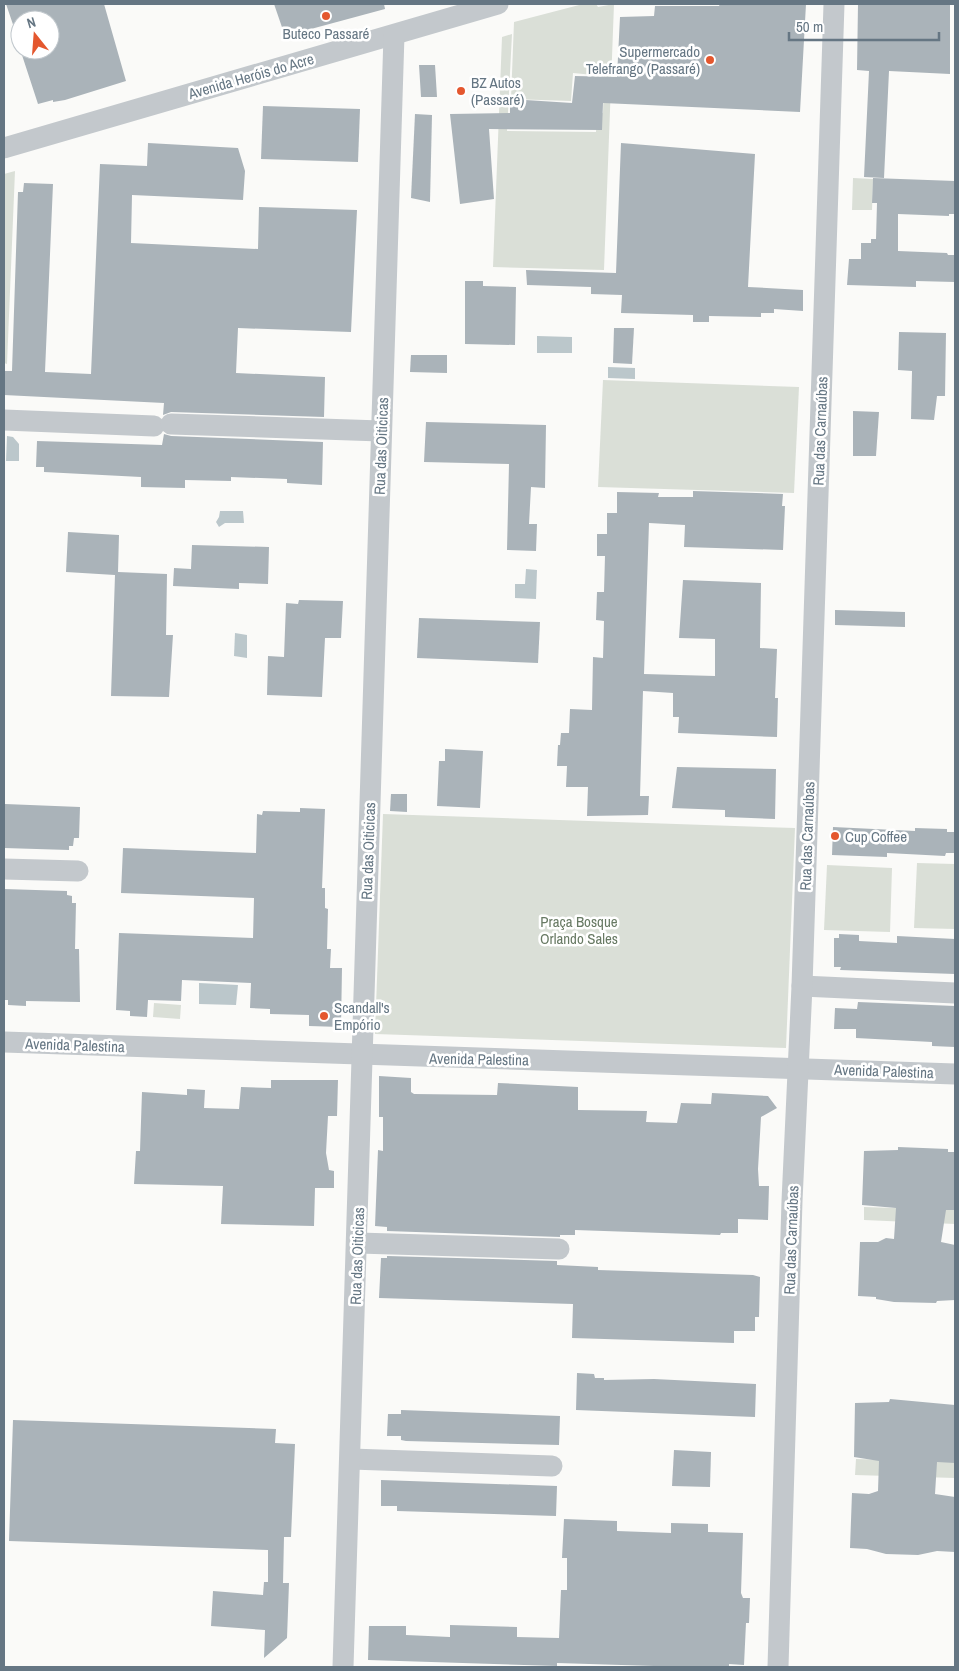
<svg xmlns="http://www.w3.org/2000/svg" width="959" height="1671" font-family="'Archivo Narrow',sans-serif">
<style>
.green{fill:#dadfd7}
.water{fill:#bbc7cb}
.building{fill:#aab3b9}
.lines{fill:none;stroke-linecap:round;stroke-linejoin:round}
.minor{stroke:#c3c8cc;stroke-width:21}
.poi-dot{fill:#e4572e;stroke:#fff;stroke-width:2}
.labels{text-anchor:middle;dominant-baseline:central;stroke-width:5;stroke-linejoin:round;paint-order:stroke}
.poi-label{font-size:15px;fill:#657683;stroke:#fff;text-anchor:start}
.street-label{font-size:15px;fill:#657683;stroke:#fff}
.park-label{font-size:15px;fill:#687a64;stroke:#fff}
</style>
<rect width="100%" height="100%" fill="#fafaf8"/>
<g class="green">
<path d="M583,4H596L598,7L614,4L604,270L493,267L502,37L512,34L507,131L596,132L597,112L603,113L604,76L573,73L571,101L511,99L514,22Z"/>
<path d="M15,171L7,364L4,363V174Z"/>
<path d="M853,178L873,179L872,210H852Z"/>
<path d="M603,380L799,387L794,493L598,487Z"/>
<path d="M383,814L795,828L786,1048L375,1034Z"/>
<path d="M917,863L955,864V929L914,928Z"/>
<path d="M827,865L892,868L890,932L824,930Z"/>
<path d="M154,1003L181,1005L180,1019L153,1017Z"/>
<path d="M864,1207L955,1210V1224L864,1220Z"/>
<path d="M856,1459L955,1462V1478L855,1475Z"/>
</g>
<g class="water">
<path d="M537,336L572,337V353H537Z"/>
<path d="M608,367L635,368V379L608,378Z"/>
<path d="M7,436L13,437L19,444V461H6Z"/>
<path d="M220,511H243L244,523H225L219,527L216,522L219,517Z"/>
<path d="M526,569L537,570L536,599L515,598V584H525Z"/>
<path d="M235,633L247,635V658L234,656Z"/>
<path d="M199,983L238,985L236,1005L199,1004Z"/>
</g>
<g class="building">
<path d="M6,4H104L126,81L65,100L53,102V100L38,104L21,52L22,50H50V20H20V45Z"/>
<path d="M274,4H384L385,9L285,36Z"/>
<path d="M720,4H806L800,112L603,103L602,130L489,129L494,199L460,204L450,114L510,113V99L572,103L575,76L617,77L620,17L654,16L655,6H719Z"/>
<path d="M858,4H950V74L889,71L884,178L864,177L869,71L857,70Z"/>
<path d="M419,65H435L437,97H421Z"/>
<path d="M263,106L360,109L358,162L261,159Z"/>
<path d="M415,114L432,115L430,202L411,198Z"/>
<path d="M148,143L238,148L245,171L243,200L132,195L131,243L258,249L259,207L357,210L351,332L238,328L236,373L325,377L324,417L171,412L163,415L164,403L4,395V371H12L18,192H23L24,183L53,184L45,372L91,374L100,164L147,166Z"/>
<path d="M621,143L755,154L748,287L803,290V311L774,309V313H761V317L709,316V322H693V315L621,313L622,295L591,294V287L527,285L526,270L616,273Z"/>
<path d="M873,178L955,181V214H949V216L898,214V251L947,253L948,255H955V282L916,281V287L847,285L849,259H861V243H871V239H876L877,203H872Z"/>
<path d="M465,281H483V286L516,287L515,345L465,344Z"/>
<path d="M614,328H634L632,364L613,363Z"/>
<path d="M899,332L946,333L945,396H937L934,420L911,419L912,371L898,370Z"/>
<path d="M411,355H447V373L410,372Z"/>
<path d="M853,411L879,412L876,456H853Z"/>
<path d="M426,422L546,425L545,488L531,487L529,524H537L536,551L507,550L509,464L424,462Z"/>
<path d="M164,434L171,436L323,442L322,485L287,483V479L231,477V481L185,480V488L141,487V477L44,472V467H36L37,441L162,445Z"/>
<path d="M693,491L783,494L782,506H785L783,550L684,547L685,525L649,523L644,674L715,676V639L679,638L683,580L761,583L760,648L777,649L775,698H778L777,737L678,733L679,717H673V693L643,691L640,796H649L648,815L587,816L588,787H566L567,766H557L558,745H560L561,733H569L570,709L592,710L593,657L603,658L604,621L596,620L597,592H604L605,556H597V534H607V513H617V492L659,493L658,497H693Z"/>
<path d="M68,532L119,535L118,572L167,574L166,635H173L169,697L111,696L115,575L66,572Z"/>
<path d="M192,545L269,547L268,584L239,583V589L173,586L174,568L191,569Z"/>
<path d="M299,600L343,601L341,638H325L322,697L267,695L268,656L284,657L286,603L298,604Z"/>
<path d="M835,610L905,612V627L835,625Z"/>
<path d="M419,618L540,622L538,663L417,658Z"/>
<path d="M445,749L483,751L480,808L437,806L439,761H445Z"/>
<path d="M677,767L776,769L775,819L725,817V810L672,808Z"/>
<path d="M391,794H407V812L390,811Z"/>
<path d="M5,804L80,807L79,838H74L73,846H69V850L4,848Z"/>
<path d="M300,808L325,809L322,888H325V908L328,909L327,949H331L330,968H342L341,1027L309,1026V1015L270,1014V1009L250,1008L251,983L182,980L181,1001L148,1000L147,1017L130,1016V1011L116,1010L119,933L253,938L254,898L121,893L123,848L256,853L257,814L262,815L263,811L300,812Z"/>
<path d="M833,827L915,831V828L947,829V832H955V853H946L945,856L887,853V857L832,855Z"/>
<path d="M4,889L67,891V895L72,896V903H76L75,949H79L80,1002L26,1001V1006L8,1005V1000H4Z"/>
<path d="M839,934L859,935V941L897,943V936L955,939V974L840,970L841,967H834V938H839Z"/>
<path d="M858,1002L955,1006V1047L932,1046V1042L856,1038V1029H834L835,1008L857,1009Z"/>
<path d="M379,1076L411,1078V1092L414,1094L497,1095L498,1083L578,1087V1110L647,1111L646,1122L677,1123L681,1103L711,1104L712,1093L768,1096L777,1108L761,1117L758,1169L759,1186H769L768,1220L738,1219V1233H721L720,1235L575,1230V1235H560V1237L387,1231V1227L375,1226L378,1150L383,1151V1117H379Z"/>
<path d="M271,1080H338L337,1116H328L326,1153L329,1170L334,1171V1188H315L314,1226L221,1224L223,1186L134,1184L136,1151H140L142,1092L187,1095V1089L205,1090L204,1108L239,1109L241,1087L271,1088Z"/>
<path d="M898,1147L948,1149V1152H955V1210H946L941,1242L955,1245V1300L937,1301L936,1303L894,1302L876,1299V1297L858,1296L860,1242H878L886,1238L894,1239L896,1208L862,1205L864,1151L898,1150Z"/>
<path d="M387,1256L557,1261V1265L598,1267V1270L753,1275L760,1277L759,1317H755V1331H734V1343L572,1338L573,1304L379,1298L381,1258H387Z"/>
<path d="M577,1373L594,1374L595,1378H604V1380L654,1379L756,1384L755,1417L576,1410Z"/>
<path d="M890,1399L955,1405V1463L937,1462L935,1494L955,1497V1552L937,1551L918,1555L886,1554L867,1549L850,1548L852,1493L869,1494L878,1491L879,1461L854,1457L855,1403L889,1402Z"/>
<path d="M401,1410L560,1416L559,1445L406,1441L401,1440V1436H387L388,1414H401Z"/>
<path d="M13,1420L276,1429L275,1443L295,1444L291,1537H284L283,1583H289L287,1638L264,1658L265,1630L211,1626L213,1591L263,1595L264,1582H268V1550L9,1541Z"/>
<path d="M674,1450L711,1452L710,1487L672,1486Z"/>
<path d="M381,1480L557,1486L556,1516L397,1511V1506H381Z"/>
<path d="M564,1519L617,1521V1531L671,1533V1523L708,1524V1532L743,1533L741,1593L743,1598H750L749,1623H746L744,1665L729,1664V1667H686L557,1663V1666L368,1660L369,1626H406V1635L450,1637V1625L517,1627V1637L559,1638L561,1590H567V1558H562Z"/>
</g>
<g class="lines">
<g class="minor">
<path d="M4,148L498,4"/>
<path d="M4,420L154,426"/>
<path d="M171,424L381,431"/>
<path d="M4,869L78,871"/>
<path d="M802,986L955,993"/>
<path d="M4,1042L955,1074"/>
<path d="M358,1243L559,1249"/>
<path d="M351,1459L552,1466"/>
<path d="M343,1667L394,35"/>
<path d="M778,1667L792,1201L802,986L834,4"/>
</g>
</g>
<g class="poi-dot">
<circle cx="326" cy="16" r="5"/>
<circle cx="710" cy="60" r="5"/>
<circle cx="461" cy="91" r="5"/>
<circle cx="835" cy="836" r="5"/>
<circle cx="324" cy="1016" r="5"/>
</g>
<g class="labels">
<g class="poi-label">
<text x="326" y="33" text-anchor="middle">Buteco Passaré</text>
<text x="700" y="51" text-anchor="end">Supermercado<tspan x="700" dy="17">Telefrango (Passaré)</tspan></text>
<text x="471" y="82">BZ Autos<tspan x="471" dy="17">(Passaré)</tspan></text>
<text x="845" y="836">Cup Coffee</text>
<text x="334" y="1007">Scandall's<tspan x="334" dy="17">Empório</tspan></text>
</g>
<g class="street-label">
<text transform="translate(251 76) rotate(-16)">Avenida Heróis do Acre</text>
<text transform="translate(820 431) rotate(-88)">Rua das Carnaúbas</text>
<text transform="translate(381 446) rotate(-88)">Rua das Oiticicas</text>
<text transform="translate(807 836) rotate(-88)">Rua das Carnaúbas</text>
<text transform="translate(368 851) rotate(-88)">Rua das Oiticicas</text>
<text transform="translate(75 1045) rotate(2)">Avenida Palestina</text>
<text transform="translate(479 1059) rotate(1)">Avenida Palestina</text>
<text transform="translate(884 1071) rotate(2)">Avenida Palestina</text>
<text transform="translate(791 1240) rotate(-88)">Rua das Carnaúbas</text>
<text transform="translate(357 1256) rotate(-88)">Rua das Oiticicas</text>
</g>
<g class="park-label">
<text x="579" y="921">Praça Bosque<tspan x="579" dy="17">Orlando Sales</tspan></text>
</g>
</g>
<rect width="959" height="1671" fill="none" stroke="#657683" stroke-width="10"/>
<g transform="translate(35 35) rotate(343)"><circle r="24" fill="#ffffff" stroke="#c1c8cd"/>
<path d="M0-4L9 19L0 12L-9 19Z" fill="#e4572e"/>
<text y="-8" font-size="14" font-weight="bold" text-anchor="middle" fill="#657683">N</text>
</g>
<path d="M789 32v8h150v-8" fill="none" stroke="#657683" stroke-width="2.5"/>
<text x="796" y="32" font-size="15" fill="#657683" stroke="#ffffff" stroke-width="4" paint-order="stroke">50 m</text>
</svg>
